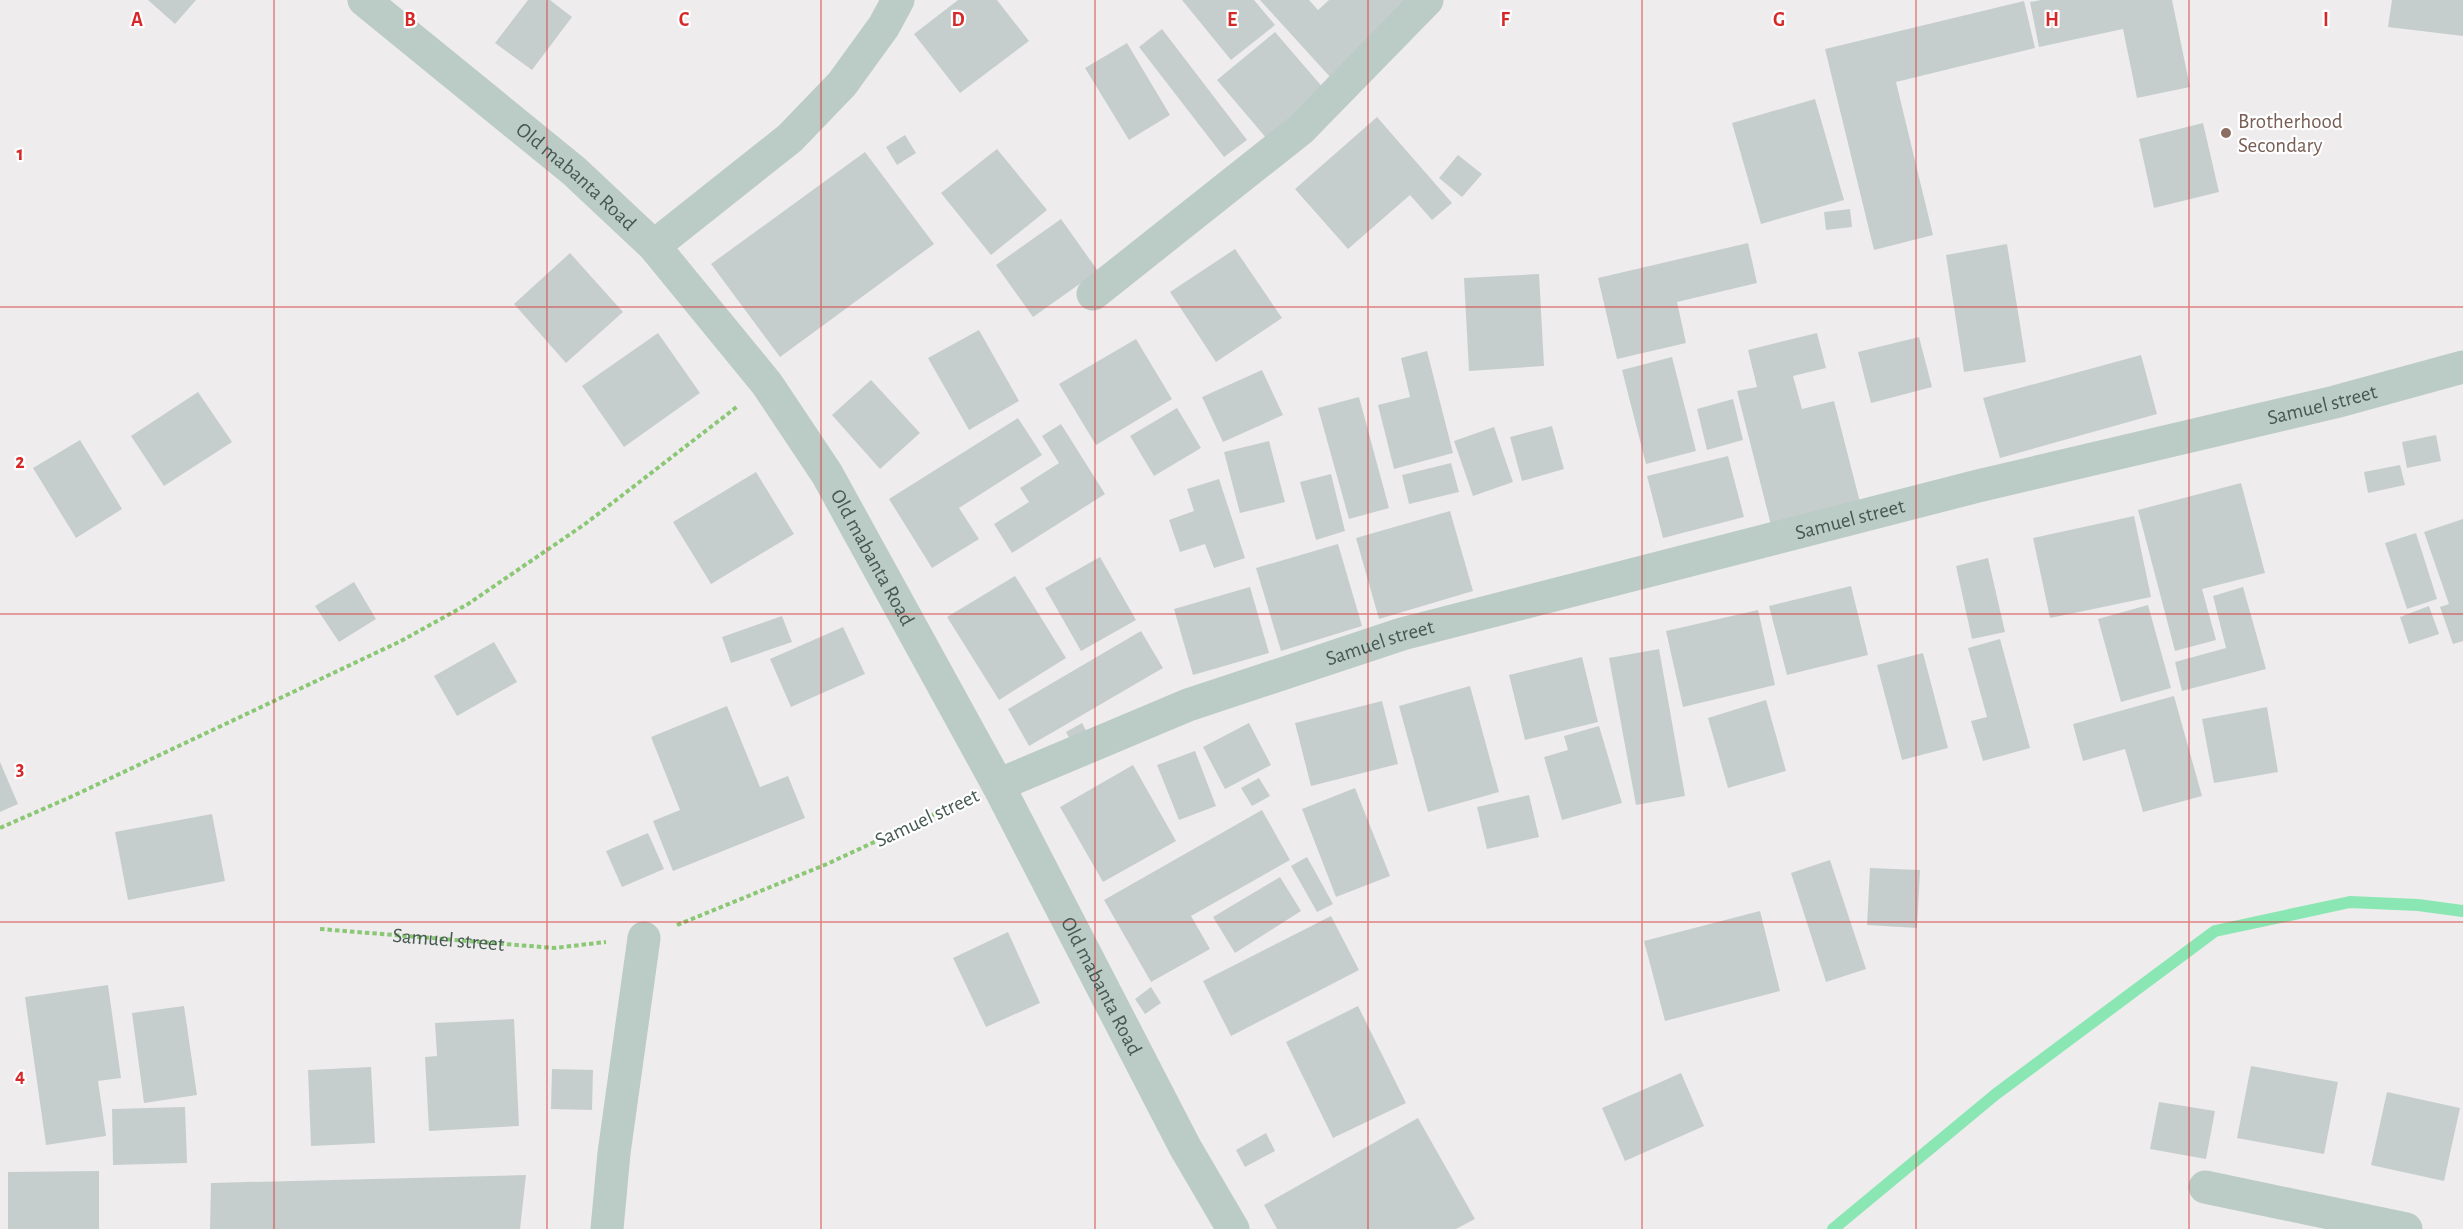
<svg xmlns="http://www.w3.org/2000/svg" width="2463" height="1229" font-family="'Alegreya Sans',sans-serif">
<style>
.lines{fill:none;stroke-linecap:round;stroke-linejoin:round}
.stream{stroke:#8ae7b3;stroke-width:12}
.building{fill:#c6cecd}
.path{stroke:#8bc875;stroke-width:4;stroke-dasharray:4.5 3;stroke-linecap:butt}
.street{stroke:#bbcbc6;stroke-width:33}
.grid{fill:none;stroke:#d62828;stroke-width:1.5;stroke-opacity:0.55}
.education-dot{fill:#8d6e63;stroke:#fff;stroke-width:2}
.labels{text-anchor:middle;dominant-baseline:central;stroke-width:4.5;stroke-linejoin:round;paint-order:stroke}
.education-label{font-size:21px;fill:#785e54;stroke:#fff;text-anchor:start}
.street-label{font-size:21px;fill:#465953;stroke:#fff}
.grid-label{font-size:20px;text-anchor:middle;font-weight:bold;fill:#d62828;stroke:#fff;stroke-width:4.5;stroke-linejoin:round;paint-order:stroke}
</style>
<rect width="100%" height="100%" fill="#efecee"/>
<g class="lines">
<path class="stream" d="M1833,1229L1996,1094L2215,931L2350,902L2418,905L2463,911"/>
</g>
<g class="building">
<path d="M148,0H196L175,24Z"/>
<path d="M528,0H550L572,17L532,70L495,43Z"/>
<path d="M958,0H997L1029,41L960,93L914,34Z"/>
<path d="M1182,0H1254L1275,25L1231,60Z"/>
<path d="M1260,0H1309L1318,10L1329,0H1410L1331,78Z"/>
<path d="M2041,0H2172L2190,87L2137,98L2123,29L2039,47L2030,2Z"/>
<path d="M2392,0H2463V36L2388,27Z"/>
<path d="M2024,1L2035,48L1896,82L1933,235L1874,250L1825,49Z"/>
<path d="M1162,29L1247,140L1224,157L1139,47Z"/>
<path d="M1275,32L1325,90L1267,139L1217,80Z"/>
<path d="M1127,43L1170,115L1129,140L1085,68Z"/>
<path d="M1815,99L1844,200L1761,224L1732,123Z"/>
<path d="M1377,117L1452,203L1432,220L1410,195L1348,249L1295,189Z"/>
<path d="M2203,123L2219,192L2154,208L2139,139Z"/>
<path d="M905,135L916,153L897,165L886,147Z"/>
<path d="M997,149L1047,210L991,255L941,193Z"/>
<path d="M865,152L934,244L780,357L711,264Z"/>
<path d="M1458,155L1482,174L1462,197L1439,178Z"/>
<path d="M1850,209L1852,227L1826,230L1824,212Z"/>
<path d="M1061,219L1098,271L1033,317L996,265Z"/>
<path d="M1748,243L1757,283L1677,302L1686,343L1617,359L1598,278Z"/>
<path d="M2007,244L2026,362L1964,372L1946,255Z"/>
<path d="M1235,249L1282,318L1216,362L1170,292Z"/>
<path d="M570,253L623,312L566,363L514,304Z"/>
<path d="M1539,274L1544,366L1469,371L1464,278Z"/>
<path d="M979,330L1019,401L969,430L928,358Z"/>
<path d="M658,333L700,393L624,447L582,386Z"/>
<path d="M1817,333L1826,368L1793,376L1802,409L1834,401L1861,506L1772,529L1737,391L1757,387L1748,350Z"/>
<path d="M1919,337L1932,387L1871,403L1858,352Z"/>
<path d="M1136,339L1172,399L1096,445L1059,384Z"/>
<path d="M1427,351L1453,453L1394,469L1378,405L1410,397L1401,358Z"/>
<path d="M2141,355L2157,414L2000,458L1983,398Z"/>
<path d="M1672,357L1696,451L1646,464L1622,370Z"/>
<path d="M1262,370L1283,415L1223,442L1202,397Z"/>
<path d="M871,380L920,433L880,469L832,415Z"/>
<path d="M198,392L232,442L164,486L131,436Z"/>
<path d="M1359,397L1389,508L1349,519L1318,408Z"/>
<path d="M1733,399L1743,440L1707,450L1697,409Z"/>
<path d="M1177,408L1201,448L1154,476L1130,436Z"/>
<path d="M1018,418L1042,455L959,508L979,539L932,568L889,499Z"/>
<path d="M1061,424L1105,494L1012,553L994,524L1029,502L1020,488L1059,463L1042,436Z"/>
<path d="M1552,426L1564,469L1522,481L1510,437Z"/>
<path d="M1494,427L1513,482L1473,496L1454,441Z"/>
<path d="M2436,435L2441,461L2407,468L2402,442Z"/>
<path d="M80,440L122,509L76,538L33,468Z"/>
<path d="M1269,441L1285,502L1240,513L1224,452Z"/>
<path d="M1728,456L1744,517L1663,538L1647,476Z"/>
<path d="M1451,463L1459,492L1409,504L1402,475Z"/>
<path d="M2400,465L2405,485L2368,493L2364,472Z"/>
<path d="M756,472L794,534L711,584L673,522Z"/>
<path d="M1331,474L1345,531L1316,540L1300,482Z"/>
<path d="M1219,479L1245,558L1214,568L1205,544L1180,552L1169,520L1194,511L1187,489Z"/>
<path d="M2241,483L2265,573L2202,589L2216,640L2175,651L2138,510Z"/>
<path d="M1450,511L1473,591L1379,619L1356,538Z"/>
<path d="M2134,516L2151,597L2050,618L2033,538Z"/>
<path d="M2463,519V641L2453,644L2440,607L2449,604L2424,532Z"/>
<path d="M2416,533L2437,599L2407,609L2385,543Z"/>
<path d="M1338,544L1362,626L1281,651L1256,568Z"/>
<path d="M1100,557L1136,620L1081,651L1045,588Z"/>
<path d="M1988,558L2005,632L1972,639L1956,566Z"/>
<path d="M1015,576L1066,658L999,700L947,617Z"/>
<path d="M354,582L376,619L339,642L315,606Z"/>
<path d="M1851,586L1868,655L1787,675L1769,606Z"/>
<path d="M1250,587L1269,653L1193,675L1174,609Z"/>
<path d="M2243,587L2266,669L2182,691L2175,662L2226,648L2213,596Z"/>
<path d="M2148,605L2171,688L2121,702L2098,619Z"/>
<path d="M2429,606L2439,634L2409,644L2400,617Z"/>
<path d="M1758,610L1775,685L1683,707L1666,631Z"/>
<path d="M782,616L792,642L731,663L722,637Z"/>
<path d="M843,627L865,674L791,707L770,659Z"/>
<path d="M1141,631L1163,668L1029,746L1008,709Z"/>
<path d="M2000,639L2030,748L1983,761L1971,721L1987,717L1968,648Z"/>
<path d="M494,642L517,682L457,716L434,676Z"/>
<path d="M1659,649L1685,796L1636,805L1609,658Z"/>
<path d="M1923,653L1948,748L1902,760L1877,665Z"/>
<path d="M1582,657L1598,722L1525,740L1509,675Z"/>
<path d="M1470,686L1499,792L1428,812L1399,706Z"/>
<path d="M2174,696L2202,796L2143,812L2125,749L2083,761L2073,724Z"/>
<path d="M1766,700L1786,771L1728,788L1708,718Z"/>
<path d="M1382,701L1398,764L1311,786L1295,723Z"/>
<path d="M727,706L760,787L788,776L805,818L673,871L653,821L680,810L651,737Z"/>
<path d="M2267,707L2278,772L2214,783L2202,719Z"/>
<path d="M1082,723L1089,736L1073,745L1066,732Z"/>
<path d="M1249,723L1271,765L1225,789L1203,747Z"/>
<path d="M1599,726L1622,803L1562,820L1544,757L1568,750L1564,736Z"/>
<path d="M1195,751L1216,806L1179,820L1157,765Z"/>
<path d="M0,762L18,804L0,812Z"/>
<path d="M1133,765L1176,841L1103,882L1060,807Z"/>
<path d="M1259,778L1270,796L1252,806L1241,788Z"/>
<path d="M1355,788L1390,876L1336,897L1302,809Z"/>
<path d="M1529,795L1539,837L1487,849L1477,807Z"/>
<path d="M1262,810L1290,860L1191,916L1210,949L1151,982L1104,900Z"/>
<path d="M212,814L225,881L128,900L115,832Z"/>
<path d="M648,833L664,869L622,887L606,851Z"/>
<path d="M1307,857L1333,904L1317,912L1291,866Z"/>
<path d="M1830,860L1866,969L1826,982L1791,873Z"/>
<path d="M1870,868L1920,870L1917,928L1867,925Z"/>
<path d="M1280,877L1301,911L1235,953L1213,917Z"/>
<path d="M1760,911L1780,991L1665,1021L1644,941Z"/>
<path d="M1331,916L1359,970L1231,1036L1203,981Z"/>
<path d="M1008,932L1040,1003L986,1027L953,958Z"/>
<path d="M108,985L121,1078L98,1081L106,1136L46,1145L25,997Z"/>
<path d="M1151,987L1161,1003L1145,1014L1135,999Z"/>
<path d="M184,1006L197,1095L144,1103L132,1013Z"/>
<path d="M1358,1006L1406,1103L1333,1138L1286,1042Z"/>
<path d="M514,1019L519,1126L429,1131L425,1057L437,1056L435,1023Z"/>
<path d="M2251,1066L2338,1082L2324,1154L2237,1138Z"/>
<path d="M371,1067L375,1143L311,1146L308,1070Z"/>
<path d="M552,1069L593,1070L592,1110L551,1109Z"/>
<path d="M1681,1073L1704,1126L1625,1161L1602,1108Z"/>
<path d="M2387,1092L2460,1108L2444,1181L2371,1165Z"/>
<path d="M2159,1102L2215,1111L2206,1159L2150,1149Z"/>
<path d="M185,1107L187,1163L113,1165L112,1109Z"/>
<path d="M1418,1118L1475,1219L1456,1229H1277L1264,1205Z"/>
<path d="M1266,1133L1275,1151L1245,1167L1236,1150Z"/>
<path d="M99,1171V1229H8V1172Z"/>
<path d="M526,1175L520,1229H210L211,1183Z"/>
</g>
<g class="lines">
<g class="path">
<path d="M0,828L75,795L401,641L468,604L585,524L738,406"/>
<path d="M677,925L827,864L965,800"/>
<path id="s1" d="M320,929L554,948L606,942"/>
</g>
<g class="street">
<path id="s2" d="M364,0L574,171L654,246L767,384L827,474L998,785L1185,1147L1233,1229"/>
<path d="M654,246L790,138L842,84L884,26L898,0"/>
<path d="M1093,294L1301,129L1427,0"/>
<path id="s3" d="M998,785L1188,705L1402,634L1978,486L2335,402L2463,367"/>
<path d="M2205,1187L2406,1229"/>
<path d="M607,1229L614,1153L644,938"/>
</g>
</g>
<path class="grid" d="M274,0V1229M547,0V1229M821,0V1229M1095,0V1229M1368,0V1229M1642,0V1229M1916,0V1229M2189,0V1229M0,307H2463M0,614H2463M0,922H2463"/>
<circle class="education-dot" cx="2226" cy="133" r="6"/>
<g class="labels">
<g class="education-label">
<text x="2238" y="121">Brotherhood<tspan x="2238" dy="24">Secondary</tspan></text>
</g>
<g class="street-label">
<text stroke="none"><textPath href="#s2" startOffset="276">Old mabanta Road</textPath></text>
<text stroke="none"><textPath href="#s3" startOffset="1380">Samuel street</textPath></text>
<text stroke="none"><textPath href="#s3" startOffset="894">Samuel street</textPath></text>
<text stroke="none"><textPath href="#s2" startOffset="762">Old mabanta Road</textPath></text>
<text stroke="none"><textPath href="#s3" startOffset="408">Samuel street</textPath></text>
<text transform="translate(927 818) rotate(-25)">Samuel street</text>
<text stroke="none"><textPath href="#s1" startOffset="129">Samuel street</textPath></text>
<text stroke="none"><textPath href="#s2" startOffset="1248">Old mabanta Road</textPath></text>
</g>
</g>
<g class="grid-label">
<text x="137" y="26">A</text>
<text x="410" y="26">B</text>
<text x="684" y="26">C</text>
<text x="958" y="26">D</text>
<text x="1232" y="26">E</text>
<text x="1505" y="26">F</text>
<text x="1779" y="26">G</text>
<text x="2052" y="26">H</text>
<text x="2326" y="26">I</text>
<text x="20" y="160">1</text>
<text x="20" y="468">2</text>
<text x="20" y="775">3</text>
<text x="20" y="1082">4</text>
</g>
</svg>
